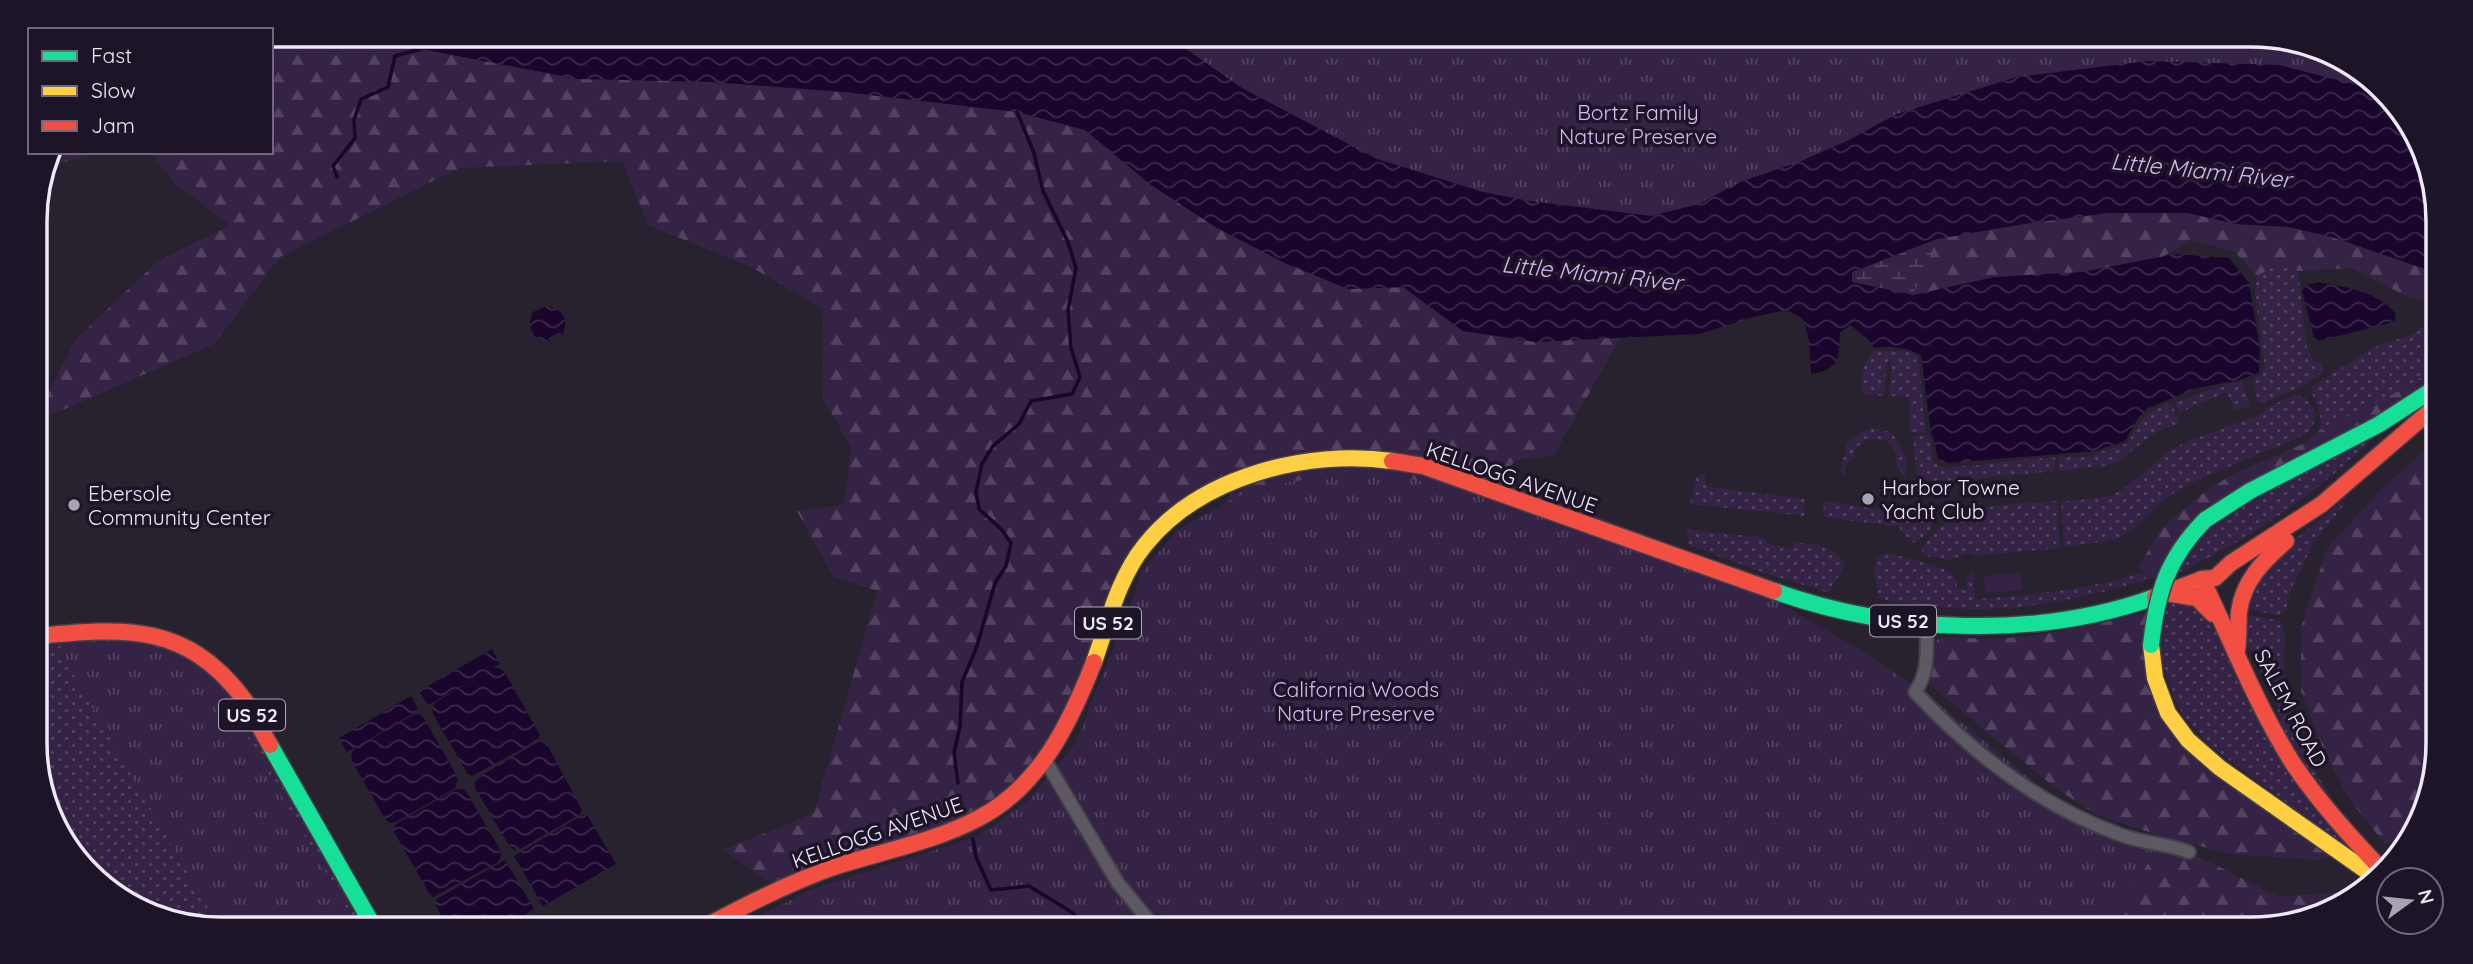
<svg xmlns="http://www.w3.org/2000/svg" width="2473" height="964" font-family="Quicksand,sans-serif">
<style>
.grass{fill:url(#grass-dots)}
.forest{fill:url(#forest-firs)}
.wetland{fill:url(#wetland-marsh)}
.park{fill:url(#park-tufts)}
.garden{fill:#352346}
.water{fill:url(#water-waves)}
.lines{fill:none;stroke-linecap:round;stroke-linejoin:round}
.stream{stroke:#1a052c;stroke-width:3.5}
.street-casing{stroke:#44404a;stroke-width:16}
.fast-casing{stroke:#44404a;stroke-width:19}
.slow-casing{stroke:#44404a;stroke-width:19}
.jam-casing{stroke:#44404a;stroke-width:19}
.street{stroke:#5d5963;stroke-width:12}
.fast{stroke:#16e098;stroke-width:16}
.slow{stroke:#ffcf43;stroke-width:16}
.jam{stroke:#f24e42;stroke-width:16}
.fast-bridge-casing{stroke:#44404a;stroke-width:19;stroke-linecap:butt}
.fast-bridge{stroke:#16e098;stroke-width:16}
.poi-dot{fill:#a8a3b0;stroke:#1e1428;stroke-width:2.5}
.labels{text-anchor:middle;dominant-baseline:central;stroke-width:7;stroke-linejoin:round;paint-order:stroke}
.shield{fill:#1e1428;stroke:#b0a8b9;stroke-width:2}
.shield-label{font-size:19px;font-weight:bold;fill:#eee8f7}
.park-label{font-size:21px;fill:#d7bbf8;stroke:#1e1428}
.street-label{font-size:21px;fill:#eee8f7;stroke:#1e1428}
.poi-label{font-size:21px;fill:#eee8f7;stroke:#1e1428;text-anchor:start}
.water-label{font-size:23px;font-style:italic;fill:#d4b7f5;stroke:#1e1428}
.rim{fill:none;stroke:#eee8f7;stroke-width:3.5}
</style>
<defs>
<pattern id="grass-dots" width="8" height="8" patternUnits="userSpaceOnUse" patternTransform="scale(1.75)"><rect width="8" height="8" fill="#352346"/><path d="M2 2h.1M6 6h.1" fill="none" stroke="#534361" stroke-width="1.8" stroke-linecap="round"/></pattern>
<pattern id="forest-firs" width="22" height="20" patternUnits="userSpaceOnUse" patternTransform="scale(1.75)"><rect width="22" height="20" fill="#352346"/><path d="M5 1l3.5 6h-7zM16 11l3.5 6h-7z" fill="#534361"/></pattern>
<pattern id="wetland-marsh" width="20" height="14" patternUnits="userSpaceOnUse" patternTransform="scale(1.75)"><rect width="20" height="14" fill="#352346"/><path d="M1 5h8M5 5V1M11 12h8M15 12V8" fill="none" stroke="#534361"/></pattern>
<pattern id="park-tufts" width="24" height="20" patternUnits="userSpaceOnUse" patternTransform="scale(1.75)"><rect width="24" height="20" fill="#352346"/><path d="M3 7l-1-3M5 7V3M7 7l1-3M15 17l-1-3M17 17v-4M19 17l1-3" fill="none" stroke="#534361"/></pattern>
<pattern id="water-waves" width="16" height="10" patternUnits="userSpaceOnUse" patternTransform="scale(1.75)"><rect width="16" height="10" fill="#1a052c"/><path d="M0 5q4-4 8 0t8 0" fill="none" stroke="#3c294b"/></pattern>
</defs>
<rect width="100%" height="100%" fill="#27222d"/>
<g class="grass">
<path d="M2282,262L2298,271L2307,348L2313,361L2320,362L2324,371L2307,384L2265,402L2258,403L2253,379L2261,375L2265,367L2255,293L2257,276Z"/>
<path d="M2431,304L2437,306V363C2424,385 2345,418 2319,431C2326,411 2311,405 2312,387L2372,348L2413,334L2424,326Z"/>
<path d="M1874,351H1907L1918,356L1926,432L1909,433V397L1889,396L1892,361L1887,362L1884,396L1867,395L1862,393C1861,378 1862,362 1874,351Z"/>
<path d="M2242,381L2250,406L2234,410L2227,392L2179,413L2175,403L2206,391L2217,389L2218,387Z"/>
<path d="M2295,395L2306,398C2316,414 2320,420 2306,434L2191,483L2163,500L2133,530L2114,540L2064,547L2061,502L2110,496L2123,489L2172,449L2188,441L2264,413L2266,408Z"/>
<path d="M2171,402L2180,423L2156,432L2120,460L2106,466L2059,471L2058,457H2086L2128,443C2141,419 2145,412 2171,402Z"/>
<path d="M1869,428L1892,432L1907,459L1905,478L1896,465V453L1887,441L1870,438L1853,451L1856,456L1846,464L1844,473L1840,472L1847,443Z"/>
<path d="M1927,434L1931,441L1933,462L1947,469C1961,464 1967,467 1981,465C2005,461 2030,459 2055,457V471L1941,482L1925,480L1916,472L1913,436Z"/>
<path d="M2372,434L2374,438C2313,496 2256,535 2180,572L2177,565L2211,522Z"/>
<path d="M1702,474L1705,475L1706,486L1710,487L1805,499L1804,516L1690,504L1696,477Z"/>
<path d="M1824,501L1898,513L1903,518L1913,521L1930,511C1941,524 1924,538 1913,543L1900,531V527L1823,517Z"/>
<path d="M2057,501L2060,548L1975,556L1968,553L1950,560L1922,555V547C1933,536 1945,520 1959,514C1983,504 2030,504 2057,501Z"/>
<path d="M2340,503L2344,505L2314,542L2291,590L2285,612L2279,615L2243,609L2270,559Z"/>
<path d="M1687,529L1764,538L1770,545L1793,548L1794,542C1815,545 1833,544 1845,564L1829,593L1762,572L1689,545L1686,535Z"/>
<path d="M1886,553C1896,554 1945,567 1952,573C1957,578 1956,583 1957,589H1967V576L1973,572L1975,599C2031,595 2089,590 2142,572L2147,580C2091,596 2034,609 1976,609C1943,609 1911,604 1878,599L1874,571L1877,556Z"/>
<path d="M2179,600L2208,611L2345,841L2342,844L2209,745L2185,718L2175,700L2162,664L2159,636L2164,604Z"/>
<path d="M2243,614L2277,620L2283,625C2287,641 2282,665 2285,684C2298,759 2334,809 2387,861L2386,862L2349,824L2301,761L2283,731L2277,707L2247,642Z"/>
<path d="M128,630L219,670L375,929H221L161,919L81,865L39,779L38,636Z"/>
</g>
<g class="forest">
<path d="M271,35H401L421,49L578,79L711,82L844,92L1017,112L1085,130L1151,185L1217,228L1287,264L1348,289L1403,287L1463,331L1536,342L1621,337L1554,455L1516,460L1489,488L2060,808L2189,852L2280,897L2365,890L2264,929H750L959,846L1029,807L1077,756L1110,673L1141,572L1171,539L1219,515L1236,482L1145,544L1067,723L994,809L780,889L723,850L814,813L877,591L833,576L797,511L844,504L851,447L823,399V309L751,267L648,225L622,161L459,168L280,257L214,344L37,421V414L76,339L158,261L231,225L177,186L150,152H271Z"/>
<path d="M51,152H103L47,167Z"/>
<path d="M2107,213H2188L2235,224L2289,227L2332,237L2437,273V306L2404,295L2351,268L2298,271L2282,262L2257,276L2235,252L2192,240L2162,257L2082,272L1913,295L1937,239L2024,224Z"/>
<path d="M2437,363V379L2413,395L2203,509L2179,538L2157,577L2147,580L2139,566L2161,529L2195,499L2231,475L2303,444L2319,431L2395,393L2433,370Z"/>
<path d="M2437,440L2438,743L2428,803L2401,840L2385,844L2350,800L2326,756L2301,691V627L2327,549L2380,490Z"/>
<path d="M2149,611L2171,723L2336,855L2318,860L2232,854L2167,838L2097,815L2054,787L1930,685L1934,647L1938,639L1945,637C1961,637 1978,639 1994,639C2047,636 2098,625 2149,611Z"/>
</g>
<path class="wetland" d="M1937,239L1913,295L1852,282V272Z"/>
<g class="park">
<path d="M1166,35H2252L2312,45L2384,93L2279,65L2148,61L2017,77L1897,114L1847,141L1799,162L1740,182L1699,204L1651,216L1530,201L1483,192L1377,159L1241,88Z"/>
<path d="M1367,468L1466,493L1485,472L1650,537L1767,596L1857,648L1933,699L2056,800L2087,817L2161,845L2103,929H734L810,890L982,835L1031,798L1075,744L1145,569L1176,531L1251,489Z"/>
<path d="M139,642L184,656L227,701L358,929H220L58,648Z"/>
</g>
<path class="garden" d="M2021,573L2022,590L1985,593L1984,576Z"/>
<g class="water">
<path d="M401,35H1166L1242,88L1377,159L1483,192L1530,201L1651,216L1699,204L1740,182L1799,162L1847,141L1897,114L2017,77L2148,61L2279,65L2373,89L2396,107L2436,196L2437,273L2332,237L2289,227L2235,224L2188,213H2107L2024,224L1937,239L1852,272V282L1913,295L1994,277L2082,272L2176,254L2229,258L2249,283L2260,350L2259,372L2240,380L2197,388L2148,408L2138,418L2125,441L2095,451L1949,463L1938,460L1934,440L1931,433L1921,355C1905,347 1891,346 1874,348L1869,340L1850,325L1840,333C1838,358 1841,369 1811,374L1809,340L1803,319L1787,310L1753,317L1700,334L1536,342L1463,331L1403,287L1348,289L1287,264L1217,228L1151,185L1085,130L1017,112L844,92L711,82L578,79L421,49Z"/>
<path d="M2318,282C2345,287 2378,291 2396,314L2394,322L2319,341L2314,337L2302,291L2307,285Z"/>
<path d="M547,306C563,309 570,320 562,335L560,332L548,338L550,342L536,338C529,328 528,323 533,312Z"/>
<path d="M492,649L500,664L493,668H499L504,671L540,735L537,741L472,776L467,773L433,714L432,708L436,702L484,674L428,705L419,691Z"/>
<path d="M411,696L419,710L347,752L339,738Z"/>
<path d="M419,714L424,718L458,778L455,788L396,822L390,823L385,819L352,761L351,755L354,749L413,715Z"/>
<path d="M538,742H543L548,746L582,810L579,815L520,849L514,850L510,847L475,788V782L479,777Z"/>
<path d="M456,789H463L467,793L502,853L498,862L433,897L429,893L393,830L396,824Z"/>
<path d="M586,813L616,864L543,906L514,856Z"/>
<path d="M505,860L534,909L501,929H449L433,901Z"/>
<path d="M122,893C150,894 170,906 190,924L161,919Z"/>
</g>
<g class="lines">
<g class="stream">
<path d="M337,177L333,166L355,138L354,120L361,99L388,87L395,56L421,49L423,45"/>
<path d="M958,783L954,753L960,726L962,682L977,646L995,583L1006,566L1011,543L1002,530L979,509L976,492L982,464L993,446L1019,424L1031,401L1072,394L1080,377L1071,348L1068,310L1076,268L1068,242L1043,191L1034,153L1017,112"/>
<path d="M973,839L976,857L991,890L1029,886L1073,913L1083,929"/>
</g>
<g class="street-casing">
<g id="street">
<path d="M1927,623C1926,646 1930,672 1915,692C1973,754 2040,806 2121,835C2143,843 2168,844 2189,852"/>
<path d="M1045,760L1118,883L1156,929"/>
</g>
</g>
<g class="fast-casing">
<g id="fast">
<path d="M2205,520L2250,491L2378,425L2437,387"/>
<path d="M1774,591C1891,633 2036,640 2155,597"/>
<path d="M270,745L375,929"/>
</g>
</g>
<g class="slow-casing">
<g id="slow">
<path d="M2151,645L2155,678L2168,713L2188,740L2220,768L2375,877"/>
<path d="M1094,662C1108,623 1118,578 1145,545C1200,476 1308,449 1392,461"/>
</g>
</g>
<g class="jam-casing">
<g id="jam">
<path d="M1392,461L1423,466L1774,591"/>
<path d="M2202,579C2231,640 2256,704 2292,762C2318,801 2349,835 2381,869"/>
<path d="M2166,593L2197,598L2213,614"/>
<path d="M2155,597L2202,579L2215,578L2231,563L2322,504L2437,405"/>
<path d="M38,636C124,628 185,622 243,698C253,712 261,730 270,745"/>
<path d="M2237,651C2239,638 2238,625 2239,612C2243,581 2263,561 2286,541"/>
<path d="M701,929C745,905 790,882 837,866C884,851 936,841 979,818C1040,786 1070,723 1094,662"/>
</g>
</g>
<use href="#street" class="street"/>
<use href="#fast" class="fast"/>
<use href="#slow" class="slow"/>
<use href="#jam" class="jam"/>
<g class="fast-bridge-casing">
<path id="fast-bridge" d="M2151,645C2157,592 2167,559 2205,520"/>
</g>
<use href="#fast-bridge" class="fast-bridge"/>
</g>
<g class="poi-dot">
<circle cx="1868" cy="499" r="7"/>
<circle cx="74" cy="505" r="7"/>
</g>
<g class="labels">
<g class="shield">
<rect x="1870" y="605.5" width="66" height="31" rx="5"/>
<rect x="1075" y="607.5" width="66" height="31" rx="5"/>
<rect x="219" y="699.5" width="66" height="31" rx="5"/>
</g>
<g class="shield-label">
<text x="1903" y="621">US 52</text>
<text x="1108" y="623">US 52</text>
<text x="252" y="715">US 52</text>
</g>
<g class="park-label">
<text x="1638" y="112">Bortz Family<tspan x="1638" dy="24">Nature Preserve</tspan></text>
<text x="1356" y="689">California Woods<tspan x="1356" dy="24">Nature Preserve</tspan></text>
</g>
<g class="street-label">
<text transform="translate(1512 477) rotate(19)">KELLOGG AVENUE</text>
<text transform="translate(2291 708) rotate(62)">SALEM ROAD</text>
<text transform="translate(877 832) rotate(-19)">KELLOGG AVENUE</text>
</g>
<g class="poi-label">
<text x="1882" y="487">Harbor Towne<tspan x="1882" dy="24">Yacht Club</tspan></text>
<text x="88" y="493">Ebersole<tspan x="88" dy="24">Community Center</tspan></text>
</g>
<g class="water-label">
<text transform="translate(2201 170) rotate(6)">Little Miami River</text>
<text transform="translate(1592 273) rotate(6)">Little Miami River</text>
</g>
</g>
<path d="M0 0H2473V964H0ZM221 47H2252A174 174 0 0 1 2426 221V743A174 174 0 0 1 2252 917H221A174 174 0 0 1 47 743V221A174 174 0 0 1 221 47Z" fill="#1e1428" fill-rule="evenodd"/>
<path class="rim" d="M221 47H2252A174 174 0 0 1 2426 221V743A174 174 0 0 1 2252 917H221A174 174 0 0 1 47 743V221A174 174 0 0 1 221 47Z"/>
<rect x="28" y="28" width="245" height="126" fill="#1e1428" stroke="#71697b" stroke-width="2"/>
<rect x="42" y="51" width="35" height="10" fill="#16e098" stroke="#71697b" stroke-width="2"/>
<text x="91" y="63" font-size="21" fill="#eee8f7">Fast</text>
<rect x="42" y="86" width="35" height="10" fill="#ffcf43" stroke="#71697b" stroke-width="2"/>
<text x="91" y="98" font-size="21" fill="#eee8f7">Slow</text>
<rect x="42" y="121" width="35" height="10" fill="#f24e42" stroke="#71697b" stroke-width="2"/>
<text x="91" y="133" font-size="21" fill="#eee8f7">Jam</text>
<g transform="translate(2410 901) rotate(75)"><circle r="33" fill="#1e1428" stroke="#71697b" stroke-width="2"/>
<path d="M0-5L12 26L0 18L-12 26Z" fill="#a8a3b0"/>
<text y="-10" font-size="19" font-weight="bold" text-anchor="middle" fill="#eee8f7">N</text>
</g>
</svg>
